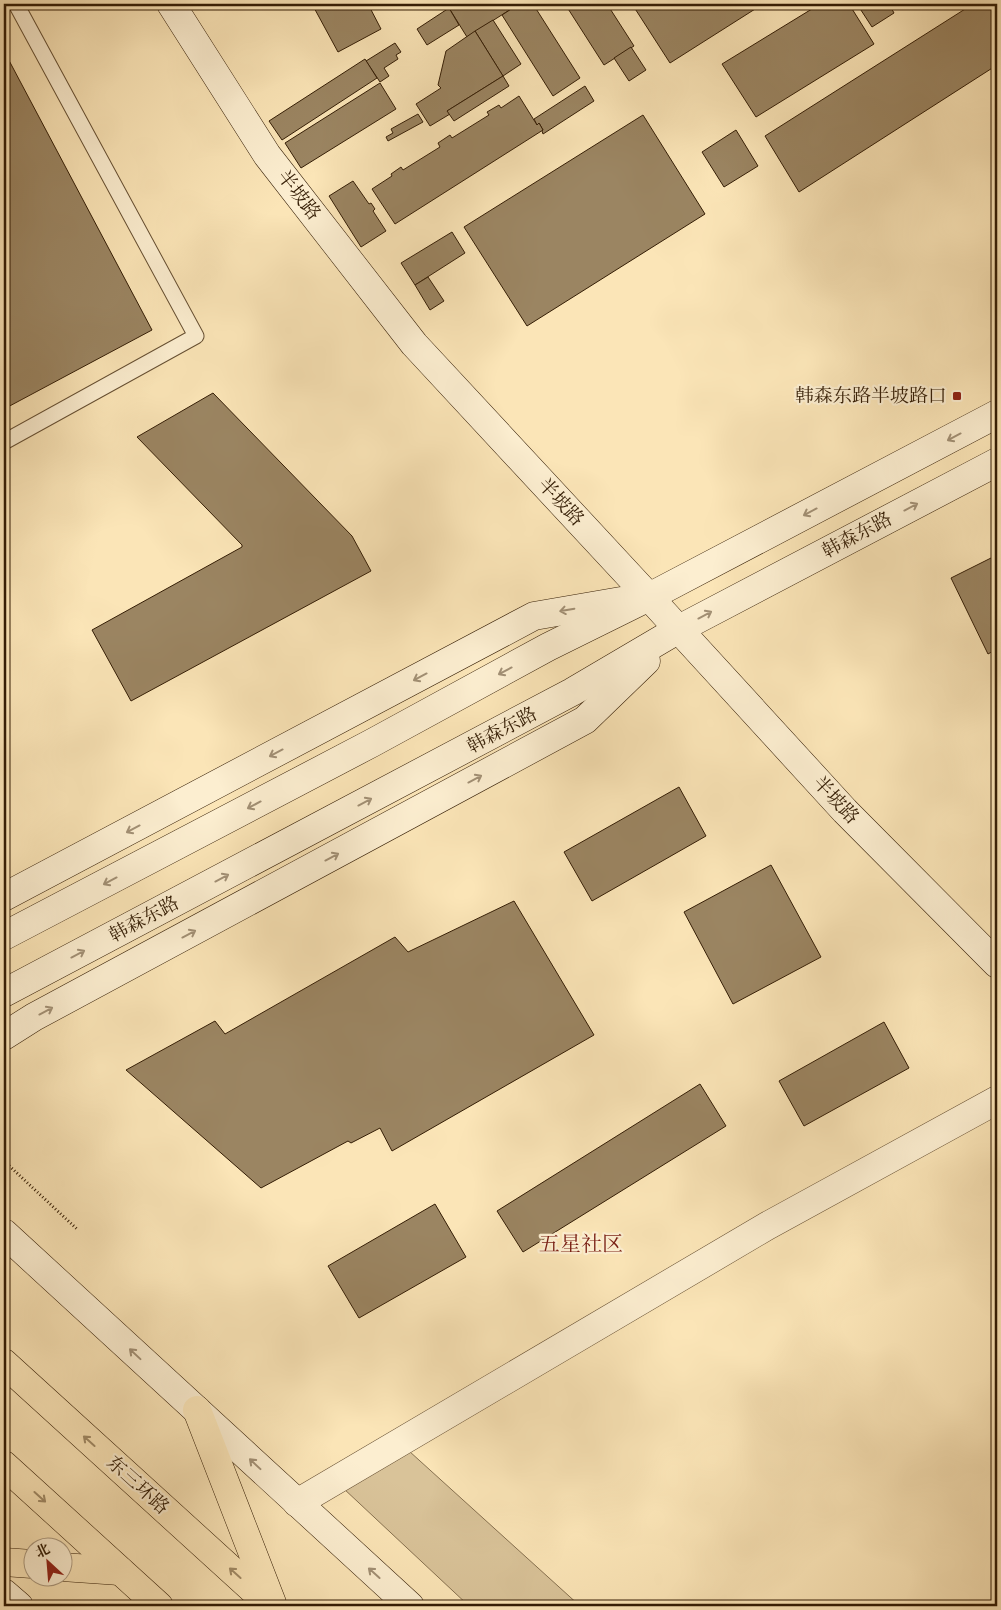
<svg xmlns="http://www.w3.org/2000/svg" width="1001" height="1610" font-family="'IM FELL Double Pica','Noto Serif SC',serif">
<style>
.green{fill:#d9c399;stroke:#86704f}
.building{fill:#9b8562;stroke:#341d05}
.lines{fill:none;stroke-linecap:round;stroke-linejoin:round}
.lane-casing{stroke:#664f32;stroke-width:17}
.street-casing{stroke:#664f32;stroke-width:29}
.secondary-casing{stroke:#341d05;stroke-width:29}
.highway-casing{stroke:#341d05;stroke-width:29}
.path{stroke:#341d05;stroke-width:3;stroke-dasharray:1 2.5;stroke-linecap:butt}
.lane{stroke:#fceed0;stroke-width:15}
.street{stroke:#fceed0;stroke-width:28}
.secondary{stroke:#fceed0;stroke-width:28}
.highway{stroke:#fbe5b7;stroke-width:28}
.oneway{stroke:#a29075}
.oneway2{stroke:#a18b67}
.poi-dot{fill:#8f2418;stroke:#fceed0;stroke-width:2}
.labels{text-anchor:middle;dominant-baseline:central;stroke-width:4.5;stroke-linejoin:round;paint-order:stroke}
.street-label{font-size:19px;fill:#341d05;stroke:#fceed0}
.poi-label{font-size:19px;fill:#341d05;stroke:#fceed0;text-anchor:end}
.quarter-label{font-size:21px;fill:#7a1f14;stroke:#fceed0}
</style>
<rect width="100%" height="100%" fill="#fbe5b7"/>
<filter id="stains"><feTurbulence type="fractalNoise" baseFrequency=".004" numOctaves="4"/><feColorMatrix values="0 0 0 0 .2 0 0 0 0 .09 0 0 0 0 .02 0 0 0 .5 -.17"/></filter>
<radialGradient id="worn" r=".72"><stop offset=".6" stop-color="#630" stop-opacity="0"/><stop offset="1" stop-color="#630" stop-opacity=".3"/></radialGradient>
<path class="green" d="M409,1451L580,1606H469L343,1488Z"/>
<g class="building">
<path d="M312,4H368L381,29L338,52Z"/>
<path d="M457,4H519L467,37L449,8Z"/>
<path d="M519,4H533L580,78L553,96L502,15Z"/>
<path d="M565,4H607L634,46L604,65Z"/>
<path d="M632,4H763L670,63Z"/>
<path d="M820,4H849L874,44L756,117L722,64Z"/>
<path d="M857,4H889L894,13L872,27Z"/>
<path d="M973,4H997V65L799,192L765,136Z"/>
<path d="M449,8L459,25L427,45L417,29Z"/>
<path d="M493,20L521,64L503,76L475,31Z"/>
<path d="M475,31L503,76L447,111L450,114L430,126L416,104L441,88L438,85L446,51Z"/>
<path d="M395,43L401,52L396,55L398,59L384,68L389,76L380,82L366,61Z"/>
<path d="M631,47L646,70L629,81L614,58Z"/>
<path d="M4,51L152,330L4,409Z"/>
<path d="M365,59L377,78L282,140L269,121Z"/>
<path d="M503,76L509,86L454,121L447,111Z"/>
<path d="M380,83L396,109L301,168L285,143Z"/>
<path d="M585,86L594,101L543,134L542,131L543,130L539,123L537,125L534,119Z"/>
<path d="M519,96L537,125L539,123L543,130L395,224L372,189L392,176L391,174L401,167L403,170L440,147L438,143L450,135L452,138L489,115L487,112L499,105L501,108Z"/>
<path d="M418,114L423,122L388,141L386,137L393,133L391,129Z"/>
<path d="M643,115L705,214L527,326L464,227Z"/>
<path d="M736,130L758,166L724,187L702,152Z"/>
<path d="M353,181L369,204L371,203L375,209L373,211L386,231L361,247L329,196Z"/>
<path d="M452,232L465,253L415,285L401,263Z"/>
<path d="M428,277L444,301L430,310L415,285Z"/>
<path d="M213,393L352,536L371,571L131,701L92,630L242,547V545L137,437Z"/>
<path d="M997,555V649L988,654L951,578Z"/>
<path d="M679,787L706,836L592,901L564,852Z"/>
<path d="M771,865L821,957L733,1004L684,912Z"/>
<path d="M514,901L594,1035L392,1151L380,1128L351,1143L348,1141L261,1188L126,1070L215,1021L225,1034L395,937L408,952Z"/>
<path d="M884,1022L909,1068L804,1126L779,1081Z"/>
<path d="M700,1084L726,1126L523,1252L497,1211Z"/>
<path d="M435,1204L466,1257L359,1318L328,1266Z"/>
</g>
<g class="lines">
<g class="lane-casing">
<path id="lane" d="M4,442L196,336L16,4"/>
</g>
<g class="street-casing">
<path id="street" d="M297,1503L767,1226L997,1100"/>
</g>
<g class="secondary-casing">
<g id="secondary">
<path d="M171,4L267,155L414,344L649,597L845,811L997,964"/>
<path d="M4,897L534,616L621,601"/>
<path d="M4,936L372,743L548,647L649,597L997,414"/>
<path d="M4,993L572,692L679,629L997,462"/>
<path d="M4,1036L34,1017L585,720L646,661"/>
<path d="M4,1233L410,1606"/>
<path d="M4,1593L19,1606"/>
</g>
</g>
<g class="highway-casing">
<g id="highway">
<path d="M4,1363L271,1606"/>
<path d="M197,1410L272,1603"/>
<path d="M4,1465L159,1606"/>
<path d="M4,1562L32,1564"/>
<path d="M62,1567L120,1571"/>
</g>
</g>
<path class="path" d="M4,1161L78,1230"/>
<use href="#lane" class="lane"/>
<use href="#street" class="street"/>
<use href="#secondary" class="secondary"/>
<use href="#highway" class="highway"/>
</g>
<defs><path id="oneway-shaft" d="M-6 0H5M1.5-3L5.5 0L1.5 3" fill="none" stroke-width="1.6" stroke-linecap="round" stroke-linejoin="round" transform="scale(1.25)"/></defs>
<g class="oneway">
<use href="#oneway-shaft" transform="translate(954 437) rotate(152)"/>
<use href="#oneway-shaft" transform="translate(911 507) rotate(-28)"/>
<use href="#oneway-shaft" transform="translate(810 512) rotate(152)"/>
<use href="#oneway-shaft" transform="translate(567 610) rotate(170)"/>
<use href="#oneway-shaft" transform="translate(705 615) rotate(-28)"/>
<use href="#oneway-shaft" transform="translate(505 671) rotate(152)"/>
<use href="#oneway-shaft" transform="translate(420 677) rotate(152)"/>
<use href="#oneway-shaft" transform="translate(276 753) rotate(152)"/>
<use href="#oneway-shaft" transform="translate(475 779) rotate(-28)"/>
<use href="#oneway-shaft" transform="translate(365 802) rotate(-28)"/>
<use href="#oneway-shaft" transform="translate(254 805) rotate(152)"/>
<use href="#oneway-shaft" transform="translate(133 829) rotate(152)"/>
<use href="#oneway-shaft" transform="translate(332 857) rotate(-28)"/>
<use href="#oneway-shaft" transform="translate(222 878) rotate(-28)"/>
<use href="#oneway-shaft" transform="translate(110 881) rotate(152)"/>
<use href="#oneway-shaft" transform="translate(189 934) rotate(-28)"/>
<use href="#oneway-shaft" transform="translate(78 954) rotate(-28)"/>
<use href="#oneway-shaft" transform="translate(46 1011) rotate(-28)"/>
<use href="#oneway-shaft" transform="translate(135 1354) rotate(-137)"/>
<use href="#oneway-shaft" transform="translate(255 1464) rotate(-137)"/>
<use href="#oneway-shaft" transform="translate(374 1573) rotate(-138)"/>
</g>
<g class="oneway2">
<use href="#oneway-shaft" transform="translate(89 1441) rotate(-138)"/>
<use href="#oneway-shaft" transform="translate(40 1497) rotate(42)"/>
<use href="#oneway-shaft" transform="translate(235 1573) rotate(-138)"/>
</g>
<rect class="poi-dot" x="952" y="391" width="10" height="10" rx="2.5"/>
<g class="labels">
<g class="street-label">
<text transform="translate(299 195) rotate(52)">半坡路</text>
<text transform="translate(561 502) rotate(47)">半坡路</text>
<text transform="translate(857 535) rotate(-28)">韩森东路</text>
<text transform="translate(502 730) rotate(-28)">韩森东路</text>
<text transform="translate(836 800) rotate(47)">半坡路</text>
<text transform="translate(144 919) rotate(-28)">韩森东路</text>
<text transform="translate(138 1485) rotate(42)">东三环路</text>
</g>
<g class="poi-label">
<text x="947" y="396">韩森东路半坡路口</text>
</g>
<g class="quarter-label">
<text x="581" y="1244">五星社区</text>
</g>
</g>
<rect width="1001" height="1610" fill="none" stroke="#fbe5b7" stroke-width="20"/>
<rect x="5" y="5" width="991" height="1600" fill="none" stroke="#341d05" stroke-width="2.5"/>
<rect x="10" y="10" width="981" height="1590" fill="none" stroke="#341d05"/>
<g transform="translate(48 1562) rotate(334)"><circle r="24" fill="#fceed0" stroke="#ac9a7f"/>
<path d="M0-4L9 19L0 12L-9 19Z" fill="#8f2418"/>
<text y="-8" font-size="14" font-weight="bold" text-anchor="middle" fill="#341d05">北</text>
</g>
<rect width="100%" height="100%" filter="url(#stains)"/>
<rect width="100%" height="100%" fill="url(#worn)"/>
</svg>
